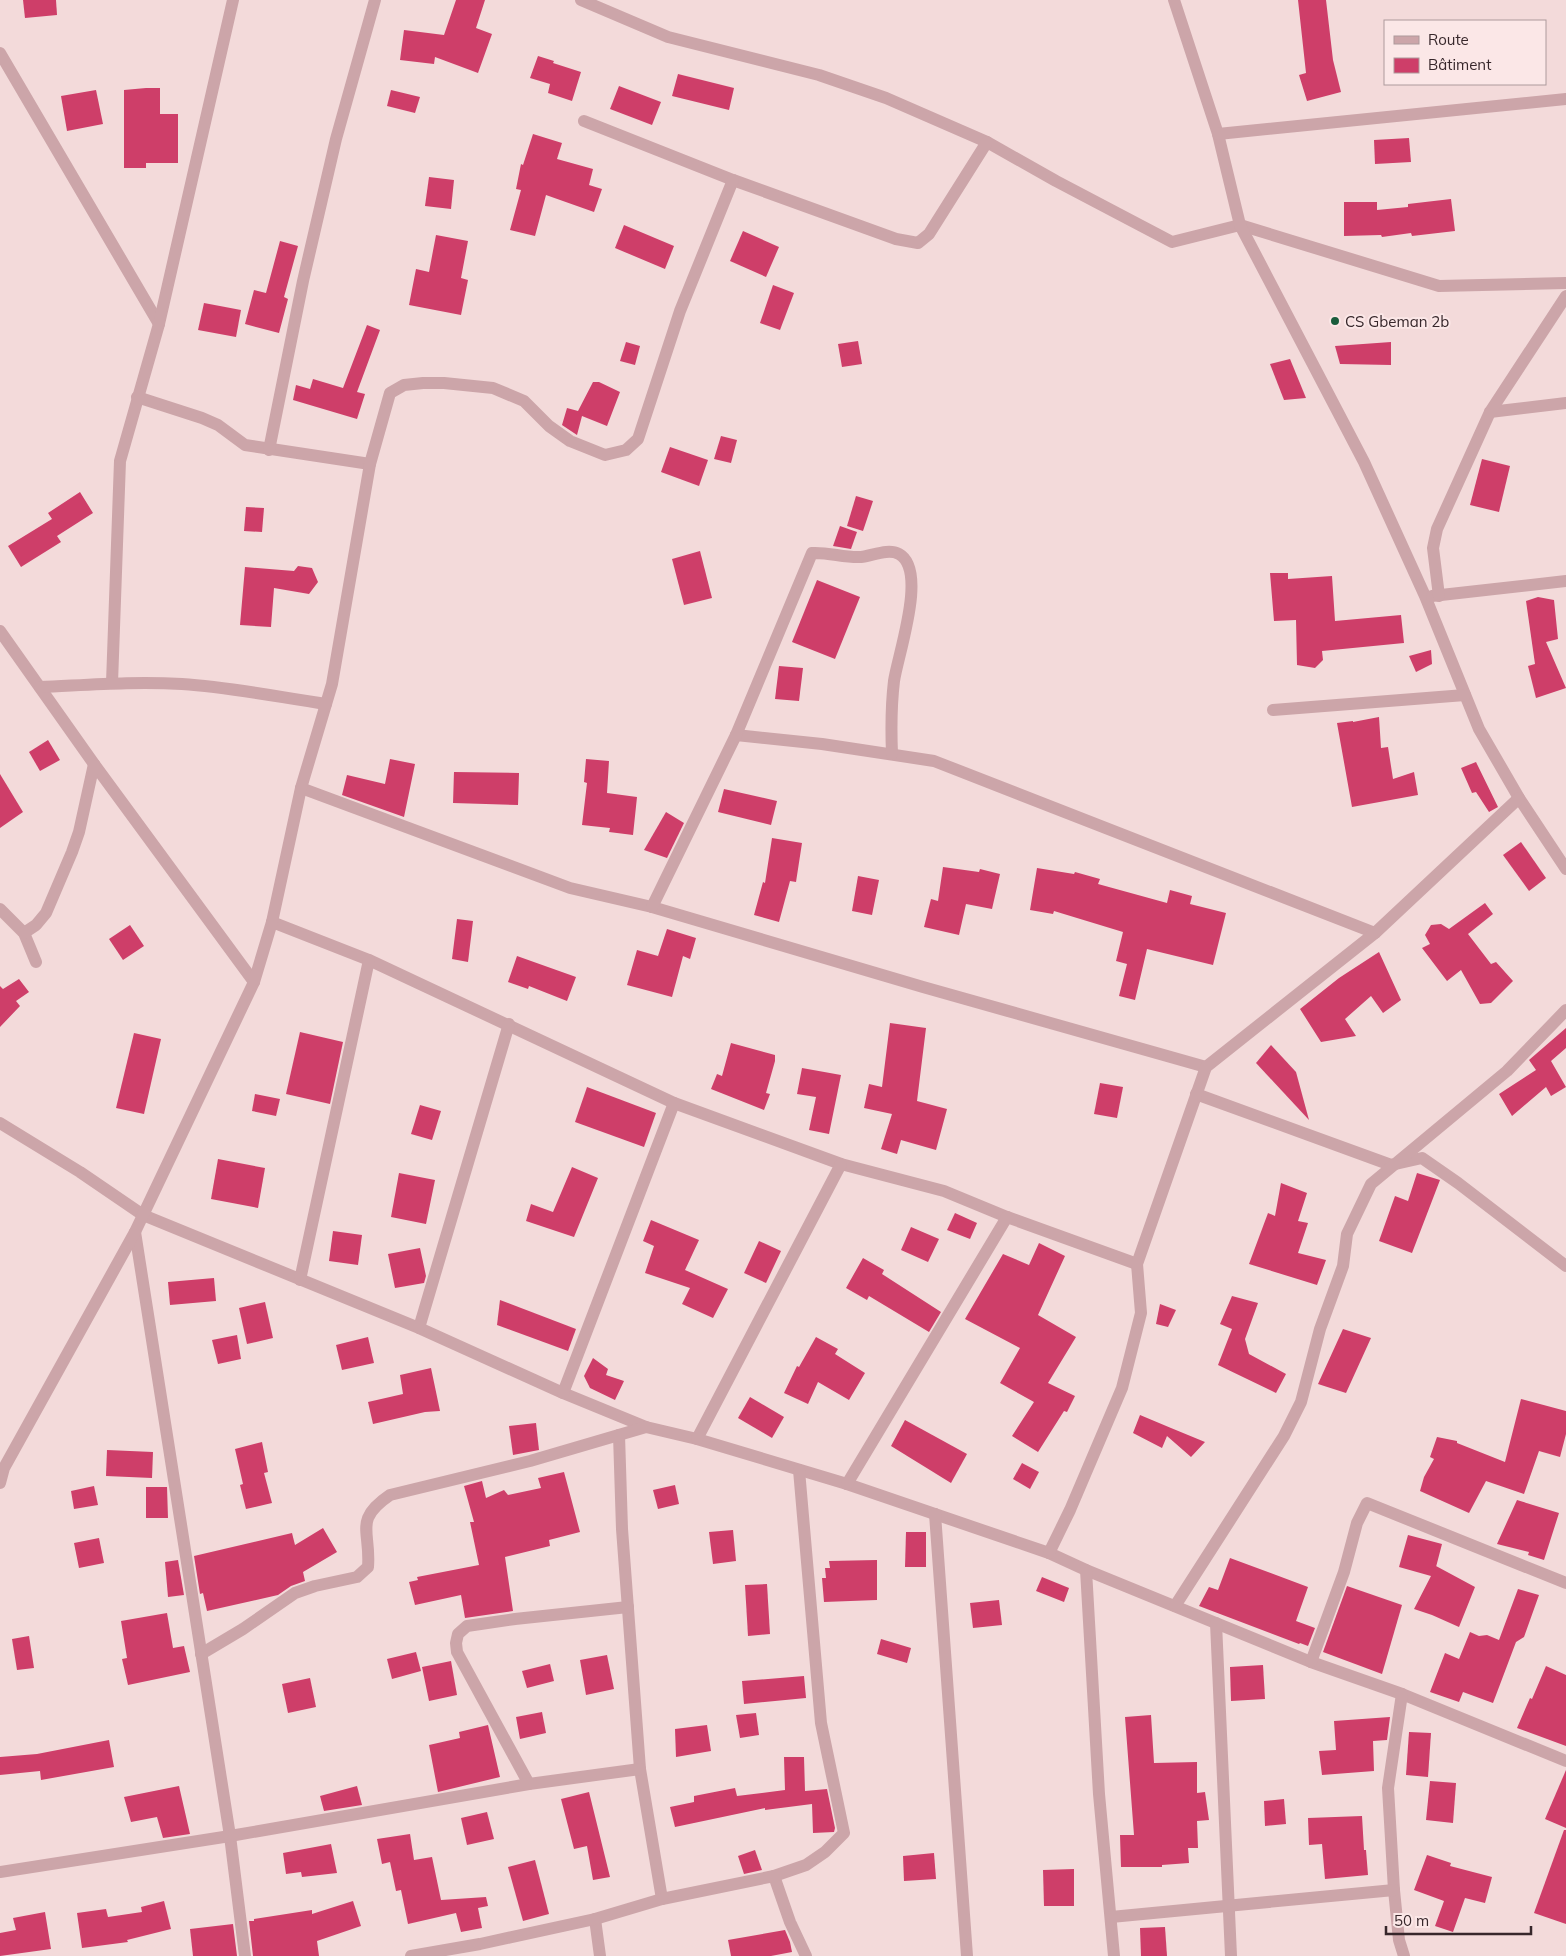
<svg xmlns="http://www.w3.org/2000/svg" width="1566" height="1956" font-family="Mulish,sans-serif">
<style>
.building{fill:#ce3e69}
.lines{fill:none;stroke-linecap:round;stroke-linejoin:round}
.minor{stroke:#cca5a9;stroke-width:12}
.poi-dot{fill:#1a5c3c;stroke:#fbe7e7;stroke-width:2}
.labels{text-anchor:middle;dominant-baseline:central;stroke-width:4;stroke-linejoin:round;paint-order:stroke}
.poi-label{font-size:15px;fill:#37272b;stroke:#fbe7e7;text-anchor:start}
</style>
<rect width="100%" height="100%" fill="#f3dada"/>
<g class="building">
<path d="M23,0H56L57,15L25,18Z"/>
<path d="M456,0H485L476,28L492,34L478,73L435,57L434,64L400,60L404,30L444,35Z"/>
<path d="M1298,0H1326L1333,60L1341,92L1307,101L1299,75L1306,73Z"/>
<path d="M538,56L554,61L553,63L581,72L572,101L548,93L550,84L530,78Z"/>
<path d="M678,74L734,88L729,110L672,96Z"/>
<path d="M619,86L661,102L652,125L610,109Z"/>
<path d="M146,88H160V114H178V163H146V168H124V90Z"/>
<path d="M96,90L103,124L67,131L61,96Z"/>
<path d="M391,90L420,97L415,113L387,106Z"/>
<path d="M533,134L562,143L557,159L593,169L589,185L602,189L594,212L546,195L535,236L510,230L521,190L516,189L521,164L523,165Z"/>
<path d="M1409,138L1411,162L1375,164L1374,140Z"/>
<path d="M429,177L454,180L451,209L425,206Z"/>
<path d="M1451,199L1455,231L1412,236L1411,233L1382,237L1381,235L1344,236V202H1377V210L1408,207V204Z"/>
<path d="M624,225L674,246L665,269L615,248Z"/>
<path d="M743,231L779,247L766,277L730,261Z"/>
<path d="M436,235L468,241L461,278L468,280L461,315L409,305L416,269L429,272Z"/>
<path d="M280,241L298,246L284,297L288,299L279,333L245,324L254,290L266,293Z"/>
<path d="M773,285L794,293L780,330L760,323Z"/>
<path d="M204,303L241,310L236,337L198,330Z"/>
<path d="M367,325L380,330L357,392L365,394L357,419L293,400L296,385L310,389L313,379L343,388Z"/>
<path d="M858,341L862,364L842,367L838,344Z"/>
<path d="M626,342L640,346L635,365L620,361Z"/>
<path d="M1391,342V365L1340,364L1335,346Z"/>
<path d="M1290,359L1306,398L1284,400L1270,364Z"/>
<path d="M593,382H599L620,392L607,426L582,416L577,435L562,425L567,408L578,411Z"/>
<path d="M721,436L737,440L731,463L714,459Z"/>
<path d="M670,447L708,460L699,486L661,472Z"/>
<path d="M1482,459L1510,466L1499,512L1470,505Z"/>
<path d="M80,492L93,513L57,536L61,542L21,567L8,546L52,519L48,513Z"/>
<path d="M856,496L873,501L863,531L847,526Z"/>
<path d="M246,507L264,508L262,532L244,531Z"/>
<path d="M840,526L857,532L851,549L833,546Z"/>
<path d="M700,551L712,598L684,605L672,559Z"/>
<path d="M298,566L312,568L318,582L309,594L274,588L271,627L240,625L245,567L294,571Z"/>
<path d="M1270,573H1288V579L1332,576L1335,621L1401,615L1404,643L1322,651L1323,660L1315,668L1297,665L1296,620L1274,621Z"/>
<path d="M817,580L860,597L835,659L792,642Z"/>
<path d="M1538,597L1554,600L1558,639L1546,642L1566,688L1536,698L1528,666L1535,664L1526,601Z"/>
<path d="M1431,650L1432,664L1416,672L1409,656Z"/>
<path d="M779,666L803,668L799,701L775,699Z"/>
<path d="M1379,717L1381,748L1388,747L1393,779L1414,772L1418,795L1352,807L1337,723L1353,721V722Z"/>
<path d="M48,740L60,760L40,771L29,752Z"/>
<path d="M390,759L415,764L404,817L342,795L347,775L385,784Z"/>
<path d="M586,759L609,761L607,793L637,797L633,835L609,832L610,828L582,825L587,783L584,782Z"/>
<path d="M1476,762L1498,807L1489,812L1476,792L1472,793L1461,768Z"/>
<path d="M454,772L519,773L518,805L453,803Z"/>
<path d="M0,774L23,812L0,828Z"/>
<path d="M724,789L777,801L771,825L718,812Z"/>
<path d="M666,812L684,823L667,858L644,850Z"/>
<path d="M772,838L802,843L796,882L790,881L779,922L754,915L763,882L765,883Z"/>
<path d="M1521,842L1546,878L1529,891L1503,855Z"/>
<path d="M943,867L979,872L980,869L1000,874L992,909L966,904L959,935L924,927L931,899L938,901Z"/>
<path d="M1037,868L1074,874L1075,872L1100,879L1098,884L1167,903L1170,890L1192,896L1190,904L1226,913L1213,965L1147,949L1135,1000L1119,996L1127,964L1116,961L1123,932L1054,911L1053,914L1030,910Z"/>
<path d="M858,876L879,880L872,915L852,911Z"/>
<path d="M1485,903L1493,914L1468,934L1491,964L1496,962L1513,981L1491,1003L1480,1004L1461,970L1447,981L1422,948L1430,944L1425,935L1431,925L1441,924L1449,929Z"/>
<path d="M457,919L473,921L468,962L452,959Z"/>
<path d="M130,925L144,946L123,960L109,939Z"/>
<path d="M667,929L696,938L690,959L683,956L672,997L627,985L637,950L658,956Z"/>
<path d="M1379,952L1401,1000L1383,1013L1371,996L1345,1019L1356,1036L1321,1042L1300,1009L1339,978Z"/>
<path d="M517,956L576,977L567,1001L529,986L528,989L508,982Z"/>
<path d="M19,979L29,992L16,1001L20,1006L0,1027V986L3,989Z"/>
<path d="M890,1023L926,1028L917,1101L947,1109L936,1150L901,1140L897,1154L881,1149L892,1114L864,1108L869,1084L882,1087Z"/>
<path d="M1566,1028V1048L1551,1061L1566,1087L1551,1096L1546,1087L1512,1116L1499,1094L1536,1070L1529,1060Z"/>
<path d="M300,1032L343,1042L330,1104L286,1094Z"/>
<path d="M134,1033L161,1039L144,1114L116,1108Z"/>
<path d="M731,1043L775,1055V1061L766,1093L770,1094L764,1110L711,1089L717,1074L722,1076Z"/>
<path d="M1271,1045L1296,1072L1309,1120L1256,1063Z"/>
<path d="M802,1068L841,1075L829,1134L809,1130L816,1097L797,1094Z"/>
<path d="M1100,1083L1123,1087L1117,1118L1094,1114Z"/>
<path d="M587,1087L656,1113L644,1147L575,1122Z"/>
<path d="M255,1094L280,1099L276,1116L252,1111Z"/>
<path d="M420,1105L441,1111L432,1140L411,1134Z"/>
<path d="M218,1159L265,1168L258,1208L211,1199Z"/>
<path d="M572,1167L598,1178L574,1237L526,1221L531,1204L553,1212Z"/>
<path d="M399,1173L435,1180L426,1224L391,1217Z"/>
<path d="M1417,1173L1440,1180L1412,1253L1379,1241L1395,1196L1408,1201Z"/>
<path d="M1281,1183L1307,1193L1298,1221L1308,1223L1298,1253L1326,1260L1317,1285L1249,1264L1268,1213L1275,1216Z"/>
<path d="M955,1213L977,1223L970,1239L947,1230Z"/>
<path d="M651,1220L699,1240L685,1270L728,1289L713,1318L682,1304L690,1288L645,1273L654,1246L643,1241Z"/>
<path d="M911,1227L939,1239L928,1262L901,1250Z"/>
<path d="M333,1231L362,1235L358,1265L329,1261Z"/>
<path d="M759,1241L781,1251L766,1283L744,1273Z"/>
<path d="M1039,1243L1065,1256L1038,1315L1076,1337L1048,1383L1075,1396L1067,1412L1064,1411L1038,1452L1012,1436L1034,1402L1000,1383L1020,1348L965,1319L1003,1254L1029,1265Z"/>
<path d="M420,1248L426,1276L424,1283L395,1288L388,1254Z"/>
<path d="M863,1258L884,1270L882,1274L941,1312L929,1332L869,1296L867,1300L846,1288Z"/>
<path d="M214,1278L216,1301L170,1305L168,1282Z"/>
<path d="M1232,1296L1258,1303L1245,1339L1249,1354L1286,1374L1276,1393L1218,1365L1232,1329L1220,1324Z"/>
<path d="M500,1300L576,1329L568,1351L497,1325Z"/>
<path d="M265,1302L273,1338L247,1344L239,1308Z"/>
<path d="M1160,1304L1176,1310L1168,1327L1156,1324Z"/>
<path d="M1343,1329L1371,1338L1346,1393L1318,1384Z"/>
<path d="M237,1335L241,1359L218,1364L212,1340Z"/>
<path d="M368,1337L374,1363L342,1370L336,1345Z"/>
<path d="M816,1337L838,1349L835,1354L865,1373L849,1400L818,1382L808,1404L784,1393L797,1366L799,1367Z"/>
<path d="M593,1358L608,1369L606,1375L624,1381L615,1400L590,1388L584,1376Z"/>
<path d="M431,1368L440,1411L425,1412L373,1424L368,1402L403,1394L400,1375Z"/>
<path d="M750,1397L784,1417L772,1438L738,1418Z"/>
<path d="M1521,1399L1566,1411V1434L1560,1457L1539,1451L1524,1494L1486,1481L1469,1513L1420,1491L1424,1477L1434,1459L1430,1457L1437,1437L1457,1441V1443L1505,1462Z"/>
<path d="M1140,1415L1171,1428L1205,1442L1191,1457L1167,1436L1162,1448L1133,1433Z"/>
<path d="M905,1420L967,1454L951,1483L891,1446Z"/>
<path d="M536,1423L539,1450L513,1455L509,1426Z"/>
<path d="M262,1442L268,1472L264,1473L272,1503L246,1509L240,1485L243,1484L235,1449Z"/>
<path d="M107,1450L153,1452L152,1478L106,1476Z"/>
<path d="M1022,1463L1039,1472L1030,1489L1013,1479Z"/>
<path d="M564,1472L580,1532L549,1540L550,1546L505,1557L513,1611L465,1618L461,1595L415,1605L409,1582L418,1580L417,1577L479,1565L470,1522H474L464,1486L482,1481L486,1498L504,1490L508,1495L541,1488L538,1478Z"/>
<path d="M675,1485L679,1504L658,1509L653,1490Z"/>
<path d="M94,1486L98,1505L74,1509L71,1491Z"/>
<path d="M146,1487H167L168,1518H146Z"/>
<path d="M1517,1500L1559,1513L1544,1560L1528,1555L1529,1552L1497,1544Z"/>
<path d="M323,1528L337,1552L303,1572L305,1581L291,1586L278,1595L207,1611L203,1593L200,1594L194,1556L292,1533L295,1545Z"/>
<path d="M733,1530L736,1561L713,1564L709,1532Z"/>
<path d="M906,1532H926V1567H905Z"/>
<path d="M1408,1535L1442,1544L1436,1567V1566L1475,1587L1459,1627L1432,1615L1414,1609L1431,1576L1399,1567Z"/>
<path d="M99,1538L104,1563L79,1568L74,1543Z"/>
<path d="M1230,1558L1308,1587L1296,1621L1315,1628L1308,1646L1300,1643L1299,1644L1199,1606L1209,1587L1218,1590Z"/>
<path d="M178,1560L184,1595L168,1597L165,1562Z"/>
<path d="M877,1560V1600L824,1602L822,1578H826L825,1568H830L829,1561Z"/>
<path d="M1042,1577L1069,1588L1064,1602L1036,1591Z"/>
<path d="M767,1584L770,1634L748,1636L745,1585Z"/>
<path d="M1347,1586L1402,1605L1382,1674L1323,1652Z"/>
<path d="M1518,1589L1539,1595L1524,1637L1516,1642L1493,1703L1463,1692L1459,1702L1430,1692L1445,1653L1459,1659L1470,1632L1479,1636L1487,1635L1499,1640Z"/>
<path d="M999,1600L1002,1625L973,1628L970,1603Z"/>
<path d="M167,1613L173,1648L184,1646L190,1672L128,1685L122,1659L127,1658L121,1621Z"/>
<path d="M29,1636L34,1668L17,1670L12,1639Z"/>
<path d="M881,1639L911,1648L907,1663L877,1654Z"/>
<path d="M416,1652L421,1671L392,1679L387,1659Z"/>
<path d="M607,1655L614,1689L586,1695L580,1660Z"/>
<path d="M451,1661L457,1695L429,1701L422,1667Z"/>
<path d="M550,1664L554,1681L527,1688L522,1671Z"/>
<path d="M1263,1665L1265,1699L1231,1701L1230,1667Z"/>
<path d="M1546,1666L1566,1675V1746L1517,1728L1530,1698L1532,1699Z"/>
<path d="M804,1676L806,1698L744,1704L742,1681Z"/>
<path d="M310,1678L316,1707L288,1713L282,1684Z"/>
<path d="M542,1712L546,1733L520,1739L516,1717Z"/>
<path d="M756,1713L759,1735L740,1738L736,1715Z"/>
<path d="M1151,1715L1154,1763L1197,1762V1793L1205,1792L1209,1820L1197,1821L1198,1848H1188L1189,1863L1162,1865V1867H1121L1120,1835H1134L1125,1717Z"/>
<path d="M1390,1717L1387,1740L1373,1741L1374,1771L1322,1775L1319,1751L1336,1750L1334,1721Z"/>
<path d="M488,1725L500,1777L438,1792L429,1745L460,1738L459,1732Z"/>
<path d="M707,1725L711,1751L676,1757L675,1729Z"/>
<path d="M1409,1732L1431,1733L1428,1777L1406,1775Z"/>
<path d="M109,1740L114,1767L41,1780L40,1771L0,1775V1757L37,1754Z"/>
<path d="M784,1757H804L805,1791L827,1789L835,1828L834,1832L813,1833L812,1804L765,1810V1808L675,1827L670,1807L694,1802V1796L735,1788L737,1796L785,1790Z"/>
<path d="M1566,1770V1828L1545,1819Z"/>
<path d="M1430,1781L1456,1783L1453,1823L1426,1820Z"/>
<path d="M179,1786L190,1834L163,1838L157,1817L131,1822L124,1797Z"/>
<path d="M357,1786L362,1805L324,1811L320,1796Z"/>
<path d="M589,1792L610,1877L593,1880L587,1846L574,1849L561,1799Z"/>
<path d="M1284,1799L1286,1824L1265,1826L1264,1801Z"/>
<path d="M487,1812L494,1839L467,1845L461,1818Z"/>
<path d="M1362,1816L1364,1850H1366L1368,1875L1325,1879L1322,1844L1309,1845L1308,1818Z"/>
<path d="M1564,1830H1566V1924L1534,1913Z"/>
<path d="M410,1834L414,1860L432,1857L441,1900L486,1897L488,1906L478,1908L482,1928L461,1932L456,1913L408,1924L401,1890L396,1891L390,1862L382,1864L377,1839Z"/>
<path d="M331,1844L337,1873L302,1877L301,1872L286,1874L283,1853Z"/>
<path d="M755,1850L762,1870L744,1874L738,1856Z"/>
<path d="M934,1853L936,1879L904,1881L903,1856Z"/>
<path d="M1427,1855L1451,1863L1450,1866L1492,1877L1485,1903L1465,1898L1453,1932L1435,1926L1444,1901L1414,1890Z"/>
<path d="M535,1860L549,1914L523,1921L508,1867Z"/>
<path d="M1074,1869V1906H1044L1043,1870Z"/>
<path d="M164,1901L171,1929L127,1940L128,1942L82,1948L77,1913L106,1909L108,1917L142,1912L141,1907Z"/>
<path d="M353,1901L361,1926L317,1941L319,1956H253L249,1921H254V1919L312,1910V1914Z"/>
<path d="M45,1912L51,1949L0,1956V1933L16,1930L13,1918Z"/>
<path d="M233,1924L237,1956H193L190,1929Z"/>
<path d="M1165,1927L1167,1956H1141L1140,1928Z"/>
<path d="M785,1930L790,1942L792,1952L771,1956H731L728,1940Z"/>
</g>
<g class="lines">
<g class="minor">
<path d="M581,0L668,37L819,75L886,98L987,142L1056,181L1172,242L1240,225L1439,286L1566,283"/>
<path d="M1174,0L1218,134L1240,225L1364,462L1425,596L1479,729L1519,798L1566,869"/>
<path d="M0,53L159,324"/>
<path d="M584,121L733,180L896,239L918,243L929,234L987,142"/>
<path d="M1218,134L1566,99"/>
<path d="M137,397L202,418L218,425L245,445L370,464"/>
<path d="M1490,412L1566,403"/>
<path d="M269,450L303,281L336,139L375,0"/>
<path d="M1432,596L1566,581"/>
<path d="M1439,596L1433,548L1437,529L1490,412L1566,296"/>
<path d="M0,631L94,764L254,982"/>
<path d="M112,683L120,461L159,324L233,0"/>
<path d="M40,687C87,685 134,681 182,684C230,687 278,697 326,704"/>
<path d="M1273,710L1465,695"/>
<path d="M736,735L822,744L934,761L1375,933"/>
<path d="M301,788L570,888L652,907L923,987L1206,1067"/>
<path d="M652,907L736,735L812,553C829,552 844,558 861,557C872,556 888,548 899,554C928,570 898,654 894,681C891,706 891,729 892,754"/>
<path d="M0,909L24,933L36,962"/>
<path d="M272,922L369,960L674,1103L841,1164L944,1191L1007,1217L1137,1264"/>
<path d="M24,933L36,925L46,913L72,852L79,832L94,764"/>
<path d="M1196,1094L1391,1165L1422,1158L1458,1183L1566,1266"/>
<path d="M0,1123L80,1172L143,1215L419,1328L563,1393L646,1427L697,1439L847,1484L1049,1553L1086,1570L1311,1662L1402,1694L1566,1761"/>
<path d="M135,1232L230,1836L245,1956"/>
<path d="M300,1280L369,960"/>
<path d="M419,1328L509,1024"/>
<path d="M563,1393L674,1103"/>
<path d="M619,1435L622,1529L640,1769L662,1899"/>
<path d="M697,1439L841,1164"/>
<path d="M0,1483L4,1468L135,1232L254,982L272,922L301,788L332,684L370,464L390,393L404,385L423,383H444L493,388L524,401L549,426L570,441L605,455L626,450L638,439L680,311L733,180"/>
<path d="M847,1484L1007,1217"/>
<path d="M935,1514L967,1956"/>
<path d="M1049,1553L1070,1510L1122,1388L1141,1313L1137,1264L1206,1067L1375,933L1519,798"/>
<path d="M1086,1570L1099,1794L1114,1956"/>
<path d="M1175,1606L1284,1436L1301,1402L1320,1329L1343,1266L1347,1234L1371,1184L1507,1071L1566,1010"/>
<path d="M1216,1623L1231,1956"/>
<path d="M201,1654L243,1629L295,1593L315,1586L357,1577L368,1567C371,1531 353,1520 390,1495L530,1461L646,1427"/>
<path d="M1311,1662L1344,1572L1357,1523L1367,1503L1566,1583"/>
<path d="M1402,1694L1388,1788L1394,1890L1399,1940L1404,1956"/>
<path d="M529,1784L457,1652L456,1643L458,1634L467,1626L515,1619L628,1607"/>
<path d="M0,1872L230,1836L529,1784L640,1769"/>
<path d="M774,1876L790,1922L806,1956"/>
<path d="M1111,1917L1394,1890"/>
<path d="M595,1919L600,1956"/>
<path d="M411,1956L480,1944L595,1919L662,1899L774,1876L806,1865L825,1852L844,1833L821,1723L799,1470"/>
</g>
</g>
<circle class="poi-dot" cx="1335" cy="321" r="5"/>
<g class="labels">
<g class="poi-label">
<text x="1345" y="321">CS Gbeman 2b</text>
</g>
</g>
<rect x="1384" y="20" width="162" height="65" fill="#fbe7e7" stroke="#ad9a9c"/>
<rect x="1394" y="36" width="25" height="8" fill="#cca5a9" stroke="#ad9a9c"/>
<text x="1428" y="45" font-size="15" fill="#37272b">Route</text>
<rect x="1394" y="58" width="25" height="15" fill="#ce3e69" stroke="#ad9a9c"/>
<text x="1428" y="70" font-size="15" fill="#37272b">Bâtiment</text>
<path d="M1386 1926v8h145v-8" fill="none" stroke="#37272b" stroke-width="2.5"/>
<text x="1394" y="1926" font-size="15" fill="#37272b" stroke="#fbe7e7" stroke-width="4" paint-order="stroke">50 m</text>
</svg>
